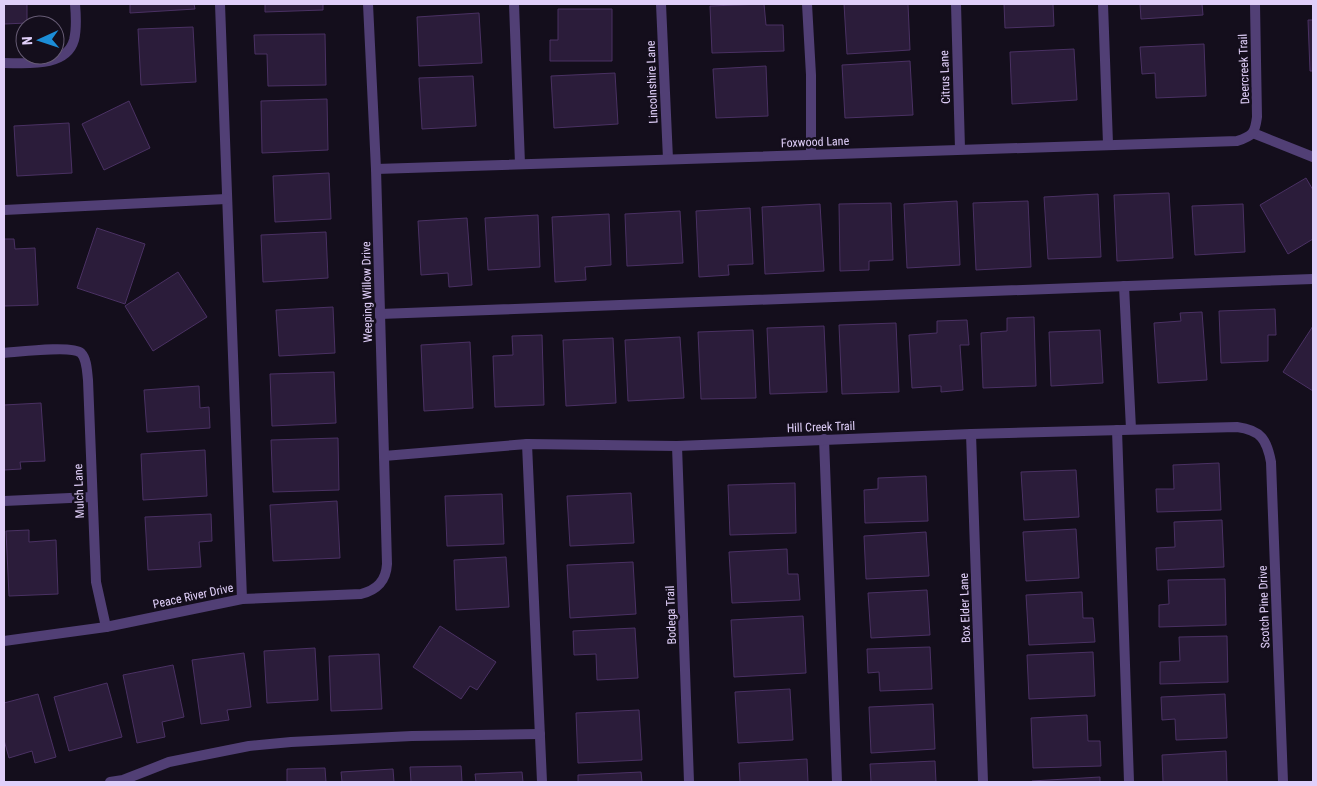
<svg xmlns="http://www.w3.org/2000/svg" width="1317" height="786" font-family="'Roboto Condensed',sans-serif">
<style>
.building{fill:#2b1c3a;stroke:#4a3163}
.lines{fill:none;stroke-linecap:round;stroke-linejoin:round}
.service{stroke:#513f75;stroke-width:10}
.minor{stroke:#513f75;stroke-width:10}
.labels{text-anchor:middle;dominant-baseline:central;stroke-width:5;stroke-linejoin:round;paint-order:stroke}
.street-label{font-size:12px;fill:#e0cff9;stroke:#140e1c}
</style>
<rect width="100%" height="100%" fill="#140e1c"/>
<g class="building">
<path d="M4,4H27V23L4,24Z"/>
<path d="M130,4H194L195,9L130,13Z"/>
<path d="M265,4H323V10L265,12Z"/>
<path d="M764,4L766,25H783L784,51L712,53L710,6Z"/>
<path d="M844,4H908L910,50L847,54Z"/>
<path d="M1004,4H1053L1054,26L1005,28Z"/>
<path d="M1140,4H1202L1203,15L1141,19Z"/>
<path d="M558,9H612V61H550V40H558Z"/>
<path d="M479,13L482,63L419,66L417,17Z"/>
<path d="M1308,20H1313V71H1310Z"/>
<path d="M193,27L196,82L141,85L138,29Z"/>
<path d="M325,34L326,85L268,86L267,54H255L254,35Z"/>
<path d="M1204,44L1206,96L1156,98L1155,73L1142,74L1140,47Z"/>
<path d="M1074,49L1077,100L1012,104L1010,52Z"/>
<path d="M910,61L913,115L845,118L842,65Z"/>
<path d="M766,66L768,116L716,118L713,69Z"/>
<path d="M615,73L618,124L554,128L551,76Z"/>
<path d="M473,76L476,126L422,129L419,78Z"/>
<path d="M327,99L328,150L262,153L261,101Z"/>
<path d="M129,101L150,148L104,170L82,124Z"/>
<path d="M69,123L72,173L17,176L14,126Z"/>
<path d="M329,173L331,219L275,222L273,176Z"/>
<path d="M1306,178L1313,190V239L1288,254L1260,205Z"/>
<path d="M1169,193L1173,258L1117,261L1114,195Z"/>
<path d="M1098,194L1101,257L1048,259L1044,197Z"/>
<path d="M957,201L960,265L907,268L904,204Z"/>
<path d="M1028,201L1031,267L976,270L973,203Z"/>
<path d="M891,203L893,260L869,261V270L840,271L839,204Z"/>
<path d="M820,204L824,271L765,274L762,207Z"/>
<path d="M1243,204L1245,252L1195,255L1192,206Z"/>
<path d="M750,208L753,264L728,265L729,275L699,277L696,211Z"/>
<path d="M680,211L683,263L627,266L625,214Z"/>
<path d="M609,214L611,265L585,267L586,280L555,282L552,217Z"/>
<path d="M538,215L540,267L488,270L485,218Z"/>
<path d="M467,218L472,285L449,287L448,273L421,275L418,221Z"/>
<path d="M97,228L145,244L125,304L77,288Z"/>
<path d="M326,232L328,278L263,282L261,235Z"/>
<path d="M4,239H14L15,249L35,248L38,305L4,306Z"/>
<path d="M178,272L207,317L153,351L125,306Z"/>
<path d="M333,307L335,353L279,356L276,310Z"/>
<path d="M1275,309L1276,335H1268V361L1221,363L1219,311Z"/>
<path d="M1202,312L1207,380L1158,383L1154,323L1181,321L1180,313Z"/>
<path d="M1034,317L1036,386L983,388L981,333L1007,331V318Z"/>
<path d="M967,320L969,345H960L963,390L941,392V386L912,388L909,335L937,333V321Z"/>
<path d="M896,323L899,392L842,394L839,325Z"/>
<path d="M824,326L827,392L770,394L767,328Z"/>
<path d="M1313,326V391L1283,372Z"/>
<path d="M753,330L756,398L701,399L698,332Z"/>
<path d="M1100,330L1103,383L1051,386L1049,332Z"/>
<path d="M542,335L544,405L495,407L493,356L513,355L512,336Z"/>
<path d="M680,337L684,398L628,401L625,340Z"/>
<path d="M613,338L616,403L566,406L563,340Z"/>
<path d="M470,342L473,408L424,411L421,345Z"/>
<path d="M334,372L336,423L272,426L270,374Z"/>
<path d="M199,386L200,408L209,407L210,428L147,432L144,390Z"/>
<path d="M41,403L45,461L20,462L21,469L4,470V405Z"/>
<path d="M338,438L339,490L273,492L271,440Z"/>
<path d="M205,450L207,496L143,500L141,454Z"/>
<path d="M1219,463L1221,510L1157,512L1156,489H1174L1173,465Z"/>
<path d="M1076,470L1079,517L1024,520L1021,472Z"/>
<path d="M926,476L928,521L865,523L864,490L878,489V478Z"/>
<path d="M795,483L796,533L730,535L728,485Z"/>
<path d="M631,493L634,543L570,546L567,496Z"/>
<path d="M502,494L504,544L447,546L445,496Z"/>
<path d="M337,501L340,558L273,561L270,505Z"/>
<path d="M211,514L212,541L199,542L201,567L148,570L145,517Z"/>
<path d="M1222,520L1224,567L1157,570L1156,548L1175,547L1174,522Z"/>
<path d="M1076,529L1079,578L1026,581L1023,532Z"/>
<path d="M29,530V542L56,540L58,594L9,596L6,531Z"/>
<path d="M926,532L929,576L866,579L864,536Z"/>
<path d="M787,549L788,574H798L800,600L732,603L729,552Z"/>
<path d="M506,557L509,607L456,610L454,560Z"/>
<path d="M633,562L636,614L570,618L567,565Z"/>
<path d="M1225,579L1226,625L1159,627V605L1169,604L1168,580Z"/>
<path d="M927,590L930,635L871,638L868,593Z"/>
<path d="M1082,592L1083,618H1093L1095,642L1029,645L1026,595Z"/>
<path d="M803,616L806,673L734,677L731,620Z"/>
<path d="M440,626L496,662L477,690L470,686L461,699L413,667Z"/>
<path d="M635,628L638,678L597,680L596,654L574,655L573,631Z"/>
<path d="M1227,636L1228,682L1160,684V662L1180,661L1179,637Z"/>
<path d="M930,647L932,689L880,691L879,672L868,673L867,649Z"/>
<path d="M315,648L318,700L267,703L264,651Z"/>
<path d="M1093,652L1095,696L1029,699L1027,655Z"/>
<path d="M244,653L251,707L227,710L229,720L201,724L192,660Z"/>
<path d="M379,654L382,709L331,711L329,656Z"/>
<path d="M173,665L184,717L162,722L165,737L137,743L123,675Z"/>
<path d="M107,683L122,737L69,751L54,697Z"/>
<path d="M790,689L793,740L738,743L735,692Z"/>
<path d="M38,694L56,757L35,763L32,751L9,758L4,740V703Z"/>
<path d="M1225,694L1227,738L1176,740L1175,719L1162,720L1161,697Z"/>
<path d="M933,704L935,749L871,753L869,707Z"/>
<path d="M639,710L642,760L578,763L576,713Z"/>
<path d="M1087,715L1088,741H1100L1101,766L1033,768L1031,718Z"/>
<path d="M1226,751L1227,782H1163L1162,755Z"/>
<path d="M807,759L808,782H740L739,763Z"/>
<path d="M935,761L936,782H871L870,764Z"/>
<path d="M461,766L462,782H411L410,767Z"/>
<path d="M325,768L326,782H287V769Z"/>
<path d="M393,769L394,782H342L341,772Z"/>
<path d="M522,772L523,782H476L475,774Z"/>
<path d="M641,772L642,782H578V775Z"/>
<path d="M1100,777V782H1032V781Z"/>
</g>
<g class="lines">
<g class="service">
<path d="M220,4L242,599"/>
<path d="M514,4L520,164"/>
<path d="M807,4L811,75V154"/>
<path d="M1103,4L1108,144"/>
<path d="M1253,133L1313,157"/>
<path d="M4,210L226,199"/>
<path d="M1124,286L1131,429"/>
<path d="M380,314L1313,279"/>
<path d="M1117,430L1129,782"/>
<path d="M824,439L837,782"/>
<path d="M527,444L542,782"/>
<path d="M4,501L92,497"/>
<path d="M110,782L123,780L169,762L249,746L291,742L412,736L540,734"/>
</g>
<g class="minor">
<path d="M661,4L668,159"/>
<path d="M956,4L960,149"/>
<path d="M4,63C26,63 66,68 74,40C77,28 76,15 75,4"/>
<path d="M376,169L1237,141C1253,136 1255,133 1257,117L1255,4"/>
<path d="M4,353C18,352 72,345 81,353C87,359 87,372 88,380L96,582L106,627"/>
<path d="M971,434L983,782"/>
<path d="M677,446L689,782"/>
<path d="M384,456L527,444L677,446L971,434L1237,427C1261,430 1267,440 1271,462L1283,782"/>
<path d="M4,641L106,627L242,599L361,594C377,590 386,581 387,564L376,169L368,4"/>
</g>
</g>
<g class="labels">
<g class="street-label">
<text transform="translate(1244 69) rotate(-92)">Deercreek Trail</text>
<text transform="translate(945 77) rotate(-92)">Citrus Lane</text>
<text transform="translate(652 82) rotate(-92)">Lincolnshire Lane</text>
<text transform="translate(815 142) rotate(-2)">Foxwood Lane</text>
<text transform="translate(367 292) rotate(-91)">Weeping Willow Drive</text>
<text transform="translate(821 427) rotate(-2)">Hill Creek Trail</text>
<text transform="translate(79 491) rotate(-92)">Mulch Lane</text>
<text transform="translate(193 596) rotate(-12)">Peace River Drive</text>
<text transform="translate(1264 607) rotate(-92)">Scotch Pine Drive</text>
<text transform="translate(965 608) rotate(-92)">Box Elder Lane</text>
<text transform="translate(671 615) rotate(-92)">Bodega Trail</text>
</g>
</g>
<rect width="1317" height="786" fill="none" stroke="#e0cff9" stroke-width="10"/>
<g transform="translate(40 40) rotate(267)"><circle r="24" fill="#140e1c" stroke="#665b74"/>
<path d="M0-4L9 19L0 12L-9 19Z" fill="#1c8dd7"/>
<text y="-8" font-size="14" font-weight="bold" text-anchor="middle" fill="#e0cff9">N</text>
</g>
</svg>
